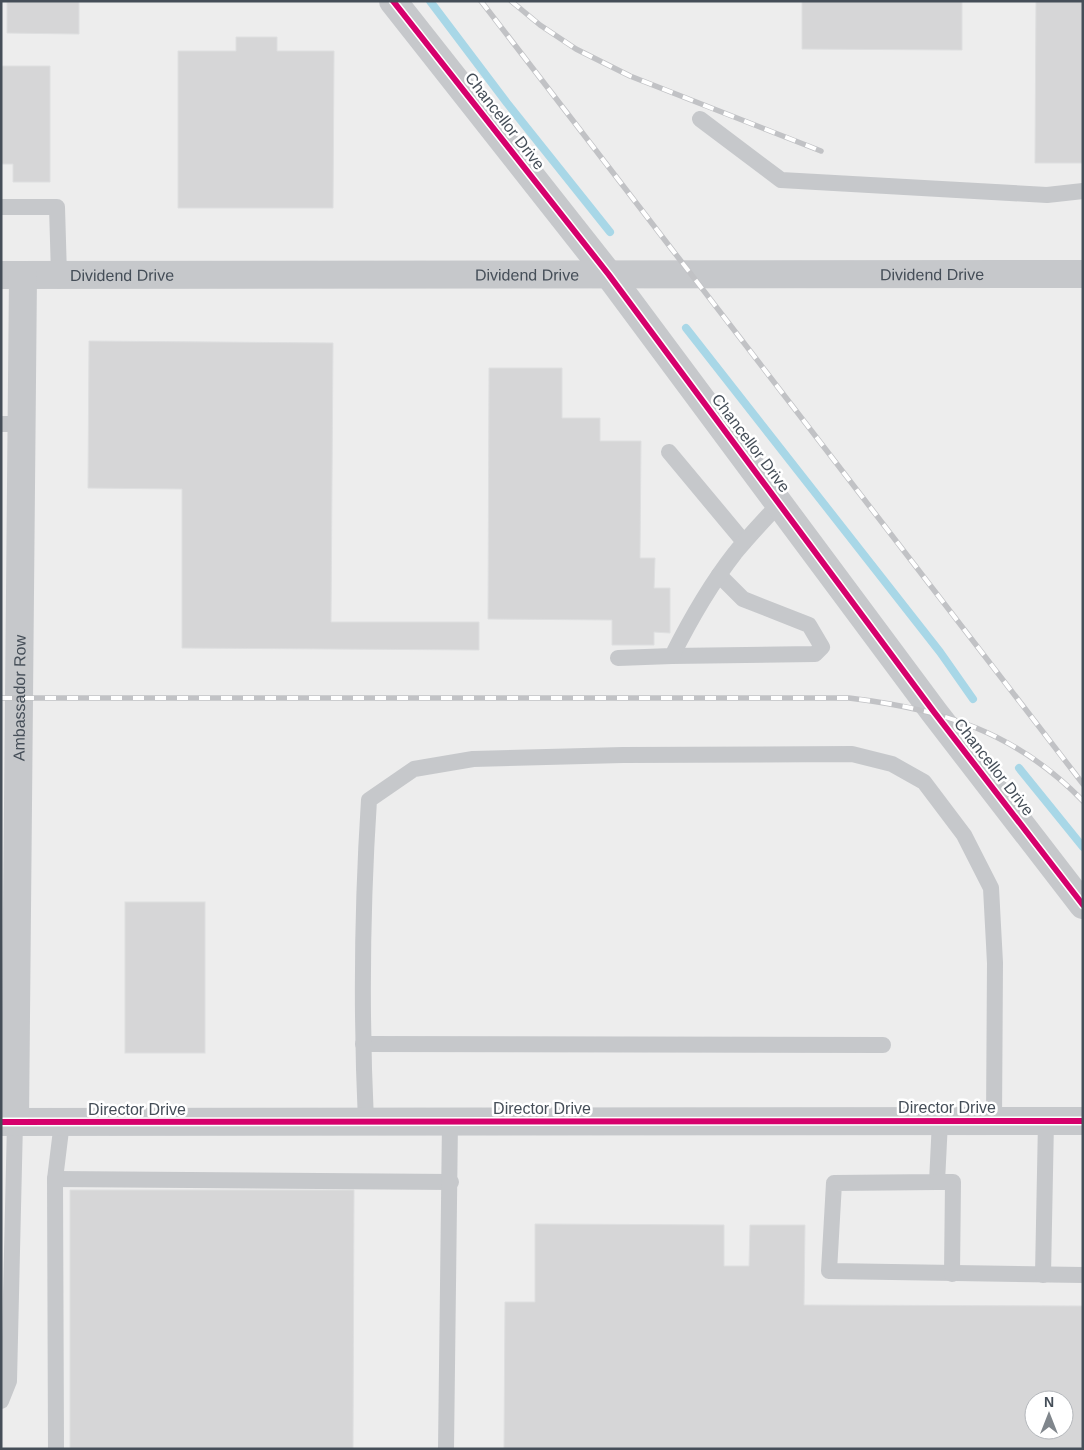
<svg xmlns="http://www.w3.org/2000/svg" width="1084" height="1450" font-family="Helvetica,sans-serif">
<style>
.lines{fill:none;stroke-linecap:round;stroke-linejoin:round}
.stream{stroke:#a8d7e7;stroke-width:8}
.building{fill:#d6d6d7;stroke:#dedfe0;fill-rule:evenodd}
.lane{stroke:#c6c8cb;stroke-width:16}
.street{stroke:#c6c8cb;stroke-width:28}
.rail-casing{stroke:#c1c2c5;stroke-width:5.5}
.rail{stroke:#fff;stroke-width:4;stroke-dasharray:11;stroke-linecap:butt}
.cycleway-casing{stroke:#fff;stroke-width:9}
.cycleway{stroke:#d6006c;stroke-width:6}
.labels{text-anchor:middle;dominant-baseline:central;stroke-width:5;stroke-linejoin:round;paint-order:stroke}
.street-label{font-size:16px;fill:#454e58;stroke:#fff}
</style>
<rect width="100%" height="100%" fill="#ededed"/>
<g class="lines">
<g class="stream">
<path d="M430,1L507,103L610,232"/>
<path d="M686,328L940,652L973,699"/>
<path d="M1019,768L1083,847"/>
</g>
</g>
<g class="building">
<path d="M802,1H962V50L802,49Z"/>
<path d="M1036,1H1083V163H1035Z"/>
<path d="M7,2H79V34L7,33Z"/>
<path d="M236,37H277V51H334L333,208H178V51H236Z"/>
<path d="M1,66H50V182H13V164H1Z"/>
<path d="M89,341L333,343L331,622H479V650L182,648V489L88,488Z"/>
<path d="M489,368H562V418H600V441H641L640,558H655L654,588H670V633L654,632V645H612V620L488,619Z"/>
<rect x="125" y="902" width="80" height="151"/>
<path d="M70,1190H354L353,1449H70Z"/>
<path d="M535,1224L724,1225V1266H749L750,1225H805L804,1305L1083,1306V1449H504L505,1302H535ZM1034,1400H1064V1430H1034Z"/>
</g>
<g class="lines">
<g class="lane">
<path d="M700,119L781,180L1047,195L1083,191"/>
<path d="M1,207H57L59,275"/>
<path d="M1,424H22"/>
<path d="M669,452L744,542"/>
<path d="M672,656L815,654L822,647L809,625L743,599L719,575"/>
<path d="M618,658L672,656C690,620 710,585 735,553C749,536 764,520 779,504"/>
<path d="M363,1044L883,1045"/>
<path d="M940,1121L937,1182L834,1183L829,1271L1083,1275"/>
<path d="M366,1122C361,1015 362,907 369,800L414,769L473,759L623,755L852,754L892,764L924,782L964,835L991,888L995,963L994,1121"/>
<path d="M55,1179L451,1182"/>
<path d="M937,1182H953L952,1274"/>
<path d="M1043,1275L1046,1121"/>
<path d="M1,1401L9,1381L15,1122"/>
<path d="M56,1449L55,1179L62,1122"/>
<path d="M446,1449L450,1121"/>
</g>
<g class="street">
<path d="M393,1L609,275L934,712L1083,905"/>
<path id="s1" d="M1,275L1083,274"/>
<path d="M1,1122L1083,1121"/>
<path id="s2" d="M15,1122L23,275"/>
</g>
<g class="rail-casing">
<g id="rail">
<path d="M481,1L1083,784"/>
<path d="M511,1L540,25L576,49L630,76L821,151"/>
<path d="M1,698H849C942,709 1016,732 1083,801"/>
</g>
</g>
<use href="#rail" class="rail"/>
<g class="cycleway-casing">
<g id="cycleway">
<path d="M393,1L609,275L934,712L1083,905"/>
<path d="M1,1122L1083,1121"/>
</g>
</g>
<use href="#cycleway" class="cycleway"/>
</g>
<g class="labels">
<g class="street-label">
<text transform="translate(505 121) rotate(52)">Chancellor Drive</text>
<text stroke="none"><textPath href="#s1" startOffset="931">Dividend Drive</textPath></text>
<text stroke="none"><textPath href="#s1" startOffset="121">Dividend Drive</textPath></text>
<text stroke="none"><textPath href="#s1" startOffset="526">Dividend Drive</textPath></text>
<text transform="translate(751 443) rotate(53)">Chancellor Drive</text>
<text stroke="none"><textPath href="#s2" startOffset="424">Ambassador Row</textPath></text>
<text transform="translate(994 767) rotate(52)">Chancellor Drive</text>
<text x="947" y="1107">Director Drive</text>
<text x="542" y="1108">Director Drive</text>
<text x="137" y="1109">Director Drive</text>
</g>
</g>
<rect width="1084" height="1450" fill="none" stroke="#454e58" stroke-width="5"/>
<g transform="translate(1049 1415)"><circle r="24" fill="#ffffff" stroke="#b5b8bc"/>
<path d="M0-4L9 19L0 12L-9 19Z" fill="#80868c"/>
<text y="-8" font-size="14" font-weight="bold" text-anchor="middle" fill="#454e58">N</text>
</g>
</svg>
